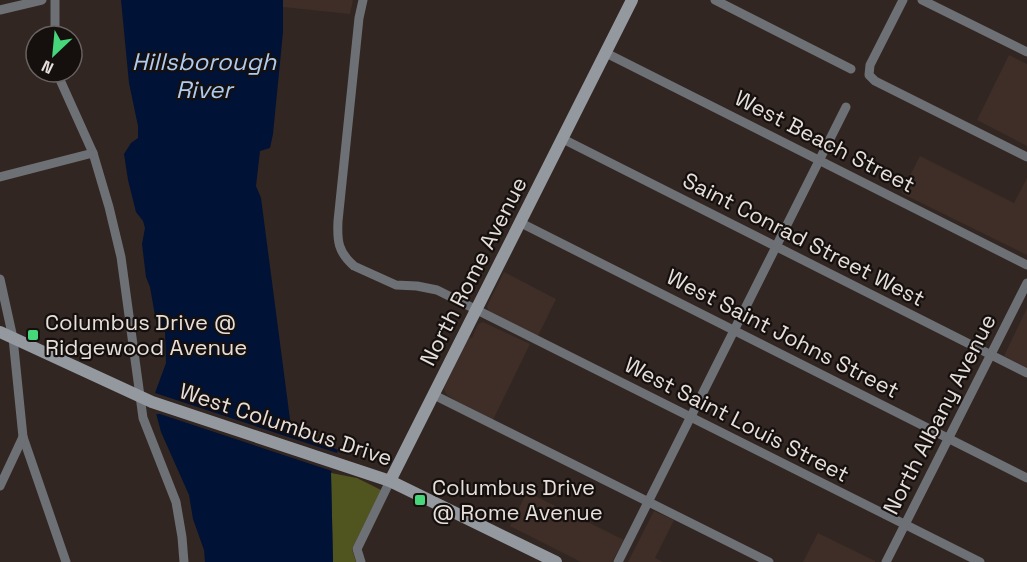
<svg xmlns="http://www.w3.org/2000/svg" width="1027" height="562" font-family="'Space Grotesk',sans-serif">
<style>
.built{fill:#3e2e27}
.green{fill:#50541e}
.water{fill:#001235}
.pier{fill:#312621}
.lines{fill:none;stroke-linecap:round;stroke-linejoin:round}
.street{stroke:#6d7075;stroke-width:9}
.secondary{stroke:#9499a0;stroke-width:12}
.poi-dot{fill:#46d77a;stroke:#15100e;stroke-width:2}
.labels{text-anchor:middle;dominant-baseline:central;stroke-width:4.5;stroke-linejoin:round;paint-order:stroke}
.street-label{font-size:22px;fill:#e6dfdb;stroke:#15100e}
.poi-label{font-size:22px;fill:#e6dfdb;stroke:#15100e;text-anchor:start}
.water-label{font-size:24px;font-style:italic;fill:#aecbf2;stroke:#15100e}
</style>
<rect width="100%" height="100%" fill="#312621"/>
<g class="built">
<path d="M283,0H353L350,14L283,7Z"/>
<path d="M1009,55L1027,64V146L977,120Z"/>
<path d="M920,156L1014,203L1027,178V255L901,193Z"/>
<path d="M504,272L556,299L538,336L491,312L488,310L487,306Z"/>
<path d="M1027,308V368L1004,356Z"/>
<path d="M483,322L530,344L493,420L458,402L447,395L444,390L445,386L469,337L472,338L478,324Z"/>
<path d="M527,492L624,540L612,562H581L510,526Z"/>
<path d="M654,511L674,520L655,558L663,562H628Z"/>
<path d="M818,533L875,561V562H803Z"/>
</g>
<path class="green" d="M331,473L357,478L381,490L352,549L356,562H333Z"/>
<path class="water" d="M121,0H283V32L273,134L270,148L260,151L256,186L261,198L291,427L338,450L331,473L333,562H205L204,550L193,519L189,495L161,432L156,413L155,393L166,363L165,332L156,321L150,287L146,277L142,244L145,228L143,221L136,212L128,180L124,154L131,143L138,138V126L129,83Z"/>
<path class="pier" d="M152,392L340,454L335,472L160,414H154Z"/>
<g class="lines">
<g class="street">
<path d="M55,0V36"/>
<path d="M363,0L359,18L338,221C337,241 338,252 354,266L396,285L417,286L437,290L980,562"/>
<path d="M715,0L851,69"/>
<path d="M903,0L870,65L869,75L875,81L1027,157"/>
<path d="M922,0L1027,52"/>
<path d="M0,10L42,0"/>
<path d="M606,53L1027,265"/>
<path d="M58,72L61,82L93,153L109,207L121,257L143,418L176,502L182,537L184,562"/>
<path d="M563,139L1027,373"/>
<path d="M0,177L93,153"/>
<path d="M521,223L1027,478"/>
<path d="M0,279L13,338L23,437L66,562"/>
<path d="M434,395L769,562"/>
<path d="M0,486L23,437"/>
<path d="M361,562L357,549L390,481"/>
<path d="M618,562L846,107"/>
<path d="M886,562L1027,283"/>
</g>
<g class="secondary">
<path d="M0,332L152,402L390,481L556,562"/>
<path d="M390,481L632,0"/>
</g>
</g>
<g class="poi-dot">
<rect x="27" y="329" width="12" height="12" rx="3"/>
<rect x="414" y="494" width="12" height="12" rx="3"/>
</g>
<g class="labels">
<g class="street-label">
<text transform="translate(825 141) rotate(27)">West Beach Street</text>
<text transform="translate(804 239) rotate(27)">Saint Conrad Street West</text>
<text transform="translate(473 271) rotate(-63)">North Rome Avenue</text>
<text transform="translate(783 333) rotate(27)">West Saint Johns Street</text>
<text transform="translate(939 414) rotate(-63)">North Albany Avenue</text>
<text transform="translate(737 419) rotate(27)">West Saint Louis Street</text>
<text transform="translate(286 424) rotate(18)">West Columbus Drive</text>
</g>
<g class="poi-label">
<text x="45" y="322">Columbus Drive @<tspan x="45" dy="25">Ridgewood Avenue</tspan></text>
<text x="432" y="487">Columbus Drive<tspan x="432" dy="25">@ Rome Avenue</tspan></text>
</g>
<g class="water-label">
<text x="204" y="61">Hillsborough<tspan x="204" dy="28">River</tspan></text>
</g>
</g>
<g transform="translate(54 54) rotate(206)"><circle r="28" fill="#15100e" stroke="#696360" stroke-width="1.5"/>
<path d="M0-4.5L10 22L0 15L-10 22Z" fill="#46d77a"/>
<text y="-9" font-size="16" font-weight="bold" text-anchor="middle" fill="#e6dfdb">N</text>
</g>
</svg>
